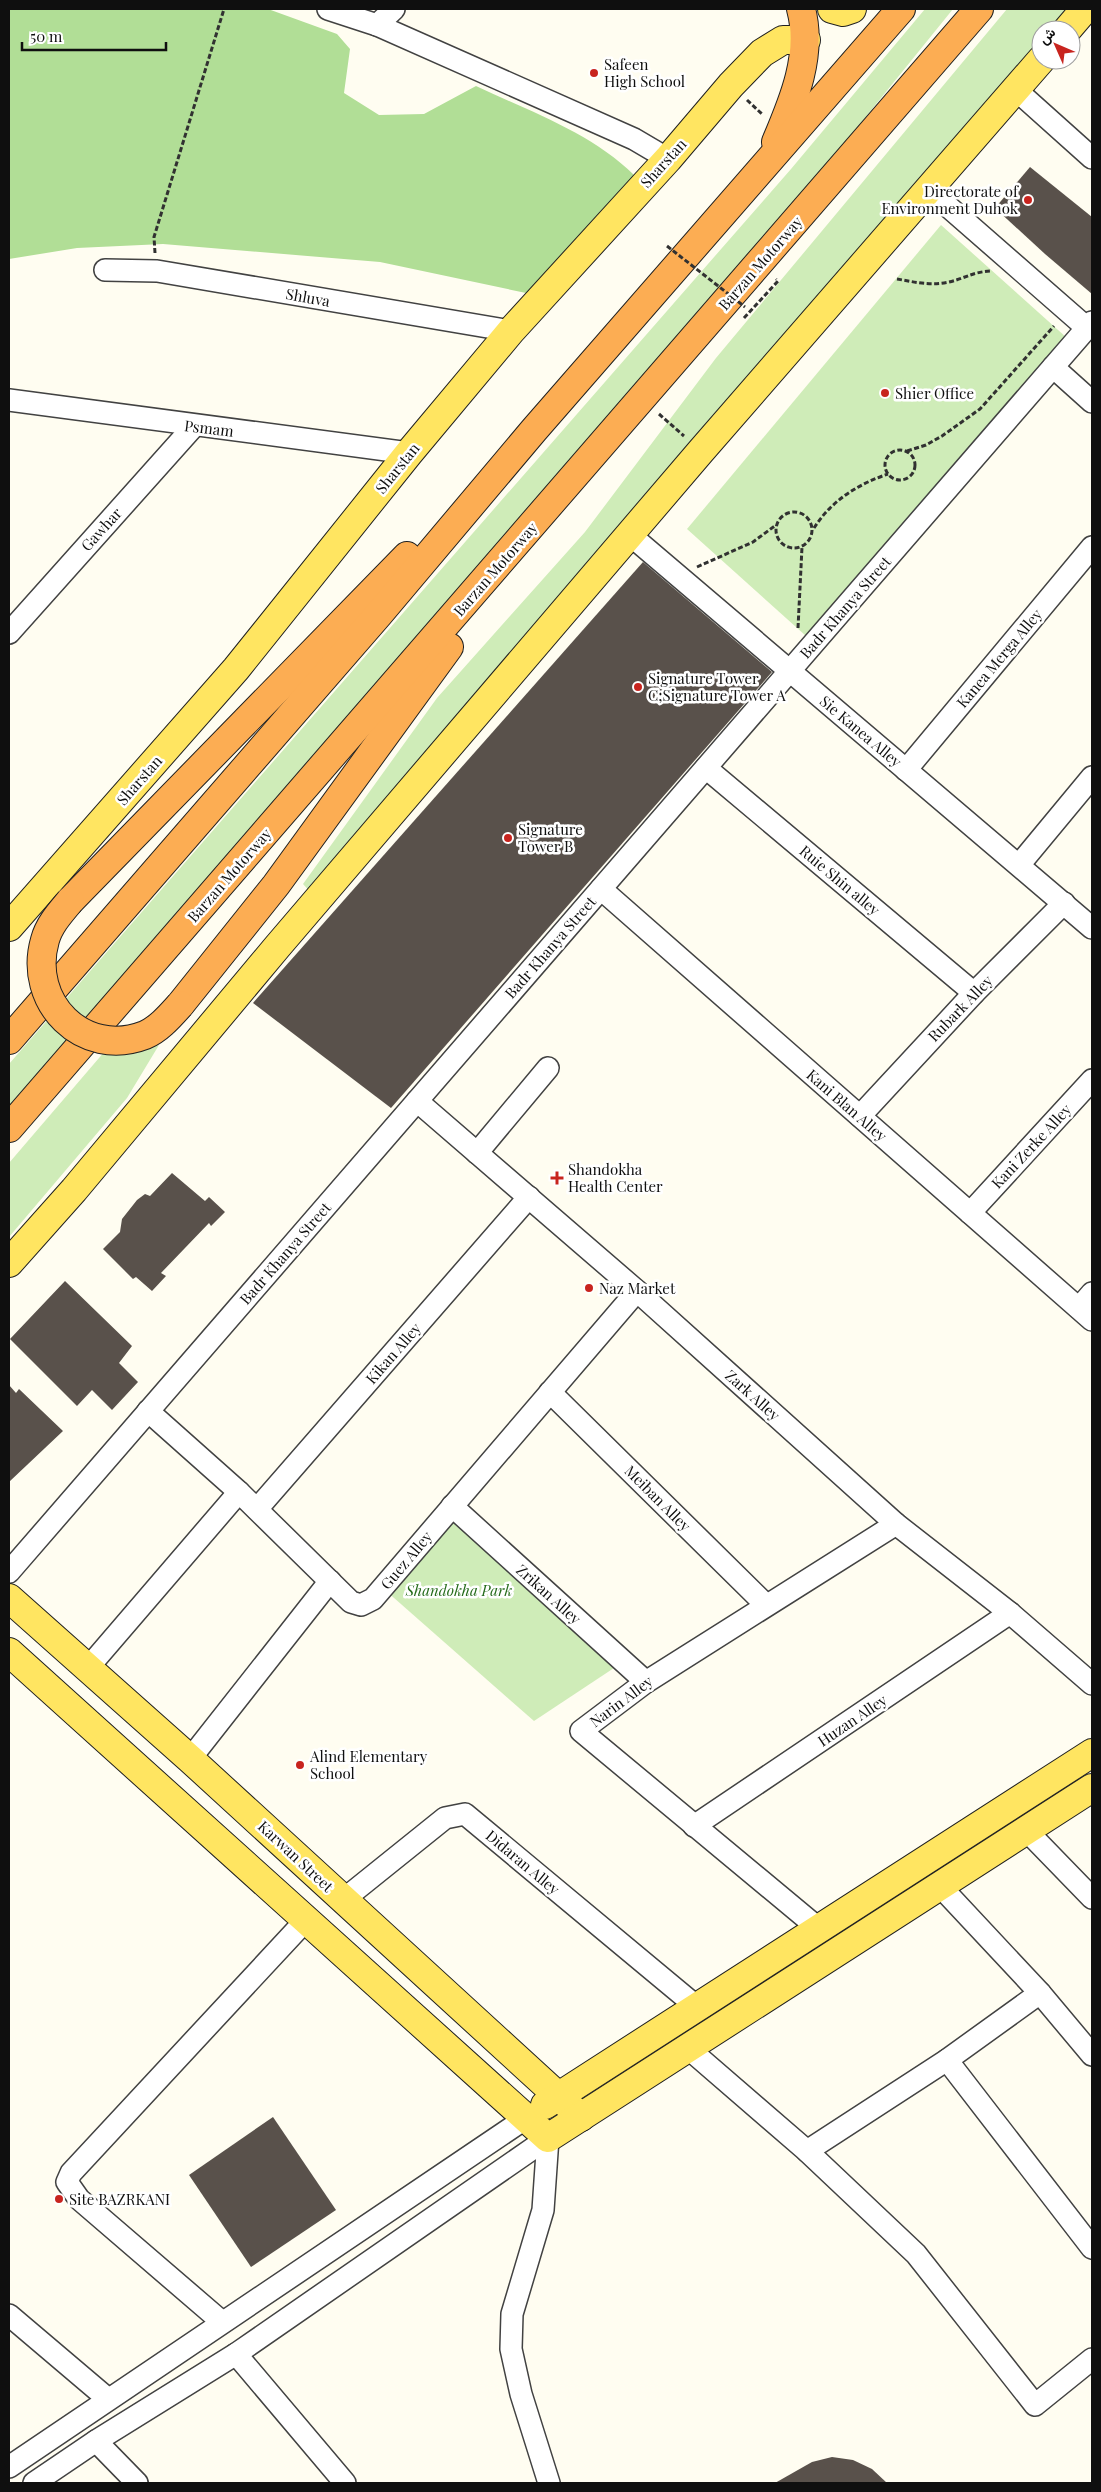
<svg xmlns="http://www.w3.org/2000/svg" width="1101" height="2492" font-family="'Playfair Display',Vazirmatn,serif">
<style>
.green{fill:#cfecb8}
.forest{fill:#b1de96}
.building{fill:#59514b}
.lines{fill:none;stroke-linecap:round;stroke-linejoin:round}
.minor-casing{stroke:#424242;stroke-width:24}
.major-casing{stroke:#202020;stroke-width:30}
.highway-casing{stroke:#202020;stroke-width:30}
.path{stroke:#313131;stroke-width:3;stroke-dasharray:5 2.5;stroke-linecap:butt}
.minor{stroke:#fff;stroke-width:21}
.major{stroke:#ffe561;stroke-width:28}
.highway{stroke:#fcad53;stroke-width:28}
.highway-bridge-casing{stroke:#202020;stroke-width:30;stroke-linecap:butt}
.path-bridge{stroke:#313131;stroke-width:3;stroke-dasharray:5 2.5;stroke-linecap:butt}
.highway-bridge{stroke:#fcad53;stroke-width:28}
.poi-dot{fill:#c8241e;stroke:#fff;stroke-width:2}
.labels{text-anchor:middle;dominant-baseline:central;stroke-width:5;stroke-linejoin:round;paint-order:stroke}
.poi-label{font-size:15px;fill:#0f0f0f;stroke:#fff;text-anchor:start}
.street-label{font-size:15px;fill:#0f0f0f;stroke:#fff}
.park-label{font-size:15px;font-style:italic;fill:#256b1b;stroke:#fff}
</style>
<rect width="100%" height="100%" fill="#fffdf1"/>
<g class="green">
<path d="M925,9H953L792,208L9,1115V1064L791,169Z"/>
<path d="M1007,9H1073L1054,30H1041V46L312,894L303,884L437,698L585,532L716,358Z"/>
<path d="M941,225L1067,338L806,636L687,529Z"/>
<path d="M159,1045L127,1098L9,1237V1163L105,1051C122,1057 142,1051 159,1045Z"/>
<path d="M452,1519L617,1666L534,1721L385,1590Z"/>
</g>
<path class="forest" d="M9,9H268L337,34L350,49L344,93L379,115L424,114L476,86C529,111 592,133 634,175V193L545,287L526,293L380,262L163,244L77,248L9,259Z"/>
<g class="building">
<path d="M1030,167L1092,217V294L1045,254L995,208Z"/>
<path d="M643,562L772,672L391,1108L253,1003Z"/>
<path d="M172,1173L205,1201L209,1197L225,1212L211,1226L209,1223L161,1273L166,1276L152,1291L136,1277L133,1279L103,1249L120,1232L122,1219L137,1200L145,1194L150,1196Z"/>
<path d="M65,1281L132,1346L119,1363L138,1382L112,1410L92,1390L77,1406L10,1339Z"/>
<path d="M9,1385L16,1393L19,1389L63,1431L9,1482Z"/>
<path d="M273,2117L336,2210L251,2267L189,2175Z"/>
<path d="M832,2457L853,2460L872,2469L887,2483H775L812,2462Z"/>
</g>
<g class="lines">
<g class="minor-casing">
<g id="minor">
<path d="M328,9L377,25L634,139L668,159"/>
<path d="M377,25L394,9"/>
<path d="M1015,89L1092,158"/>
<path d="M928,189L1087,328"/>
<path d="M105,270L157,271L511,331"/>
<path d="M1053,367L1092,402"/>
<path d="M9,400L409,453"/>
<path d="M629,534L1092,928"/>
<path d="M9,633L194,426"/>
<path d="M706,768L974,993"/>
<path d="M906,770L1092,547"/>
<path d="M1019,865L1092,777"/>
<path d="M601,889L1092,1320"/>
<path d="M417,1101L637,1291L896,1524L1010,1613L1092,1684"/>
<path d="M860,1116L974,993L1064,903"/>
<path d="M477,1153L548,1068"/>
<path d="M970,1213L1092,1080"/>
<path d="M1079,1308L1092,1293"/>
<path d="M550,1392L765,1604"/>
<path d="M148,1411L239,1492L351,1602L361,1605L373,1599L637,1291"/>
<path d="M452,1506L646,1682"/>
<path d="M257,1509L529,1197"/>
<path d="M9,1572L1092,322"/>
<path d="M87,1669L239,1492"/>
<path d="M190,1759L330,1581"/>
<path d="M694,1826L1010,1613"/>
<path d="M1026,1830L1092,1898"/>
<path d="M940,1886L1040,1993L1092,2055"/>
<path d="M343,1900L445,1818L465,1814L697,2007"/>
<path d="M818,1928L581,1731L646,1682L896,1524"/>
<path d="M689,2049L807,2151L916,2254L1035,2405L1092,2359"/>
<path d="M947,2060L1092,2248"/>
<path d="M548,2138L543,2210L512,2314L511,2349L521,2394L549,2483"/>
<path d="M807,2151L947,2060L1040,1993"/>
<path d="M9,2315L108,2399"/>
<path d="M222,2322L79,2199L67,2182L71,2173L306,1920"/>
<path d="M236,2354L345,2483"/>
<path d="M96,2441L137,2483"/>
<path d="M9,2467L526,2118"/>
<path d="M34,2483L96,2441L236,2354L548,2138"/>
</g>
</g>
<g class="major-casing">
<g id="major">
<path d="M832,9L843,12L852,9"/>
<path d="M1067,30L1085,9"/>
<path d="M9,927L236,669L409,453L511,331L668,159L731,85L762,53L783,40H806"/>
<path d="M9,1263L74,1190L277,947L701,451L1041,60"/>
<path d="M9,1598L190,1759L581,2117"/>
<path d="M9,1652L548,2138L1092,1788"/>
<path d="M545,2105L1092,1753"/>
</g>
</g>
<g class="highway-casing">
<g id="highway">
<path d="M776,142C794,100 813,54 801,9"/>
<path d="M70,901L407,556"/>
<path d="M180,1005L276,885L449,647"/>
<path d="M9,1040L379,614L534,430L901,9"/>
<path d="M9,1128L979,9"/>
</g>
</g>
<g class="path">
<path d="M747,100L762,114"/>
<path d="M155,253L154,237L224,9"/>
<path d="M897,279C914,282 931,286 949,282C966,278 972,272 991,271"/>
<path d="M744,318L778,281L776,279"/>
<path d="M659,414L684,436"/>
<circle cx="900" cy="465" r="15"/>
<path d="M907,451L926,445L942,436L980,409L1054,326"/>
<circle cx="794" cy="530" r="18"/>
<path d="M814,528C831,501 858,484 888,474"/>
<path d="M697,567L753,542L776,525"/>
<path d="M798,628L802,547"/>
</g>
<use href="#minor" class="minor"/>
<use href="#major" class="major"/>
<use href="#highway" class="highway"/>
<g class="highway-bridge-casing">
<path id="highway-bridge" d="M70,901C60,913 49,925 45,940C27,1002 83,1059 145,1035C159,1029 170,1016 180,1005"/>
</g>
<path class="path-bridge" d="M667,246L745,307"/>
<use href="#highway-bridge" class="highway-bridge"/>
</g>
<g class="poi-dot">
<circle cx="594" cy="73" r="5"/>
<circle cx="1028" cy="200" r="5"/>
<circle cx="885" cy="393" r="5"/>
<circle cx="638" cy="687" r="5"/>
<circle cx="508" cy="838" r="5"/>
<path d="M554.5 1170.5h5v5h5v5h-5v5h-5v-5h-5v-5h5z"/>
<circle cx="589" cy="1288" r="5"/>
<circle cx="300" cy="1765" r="5"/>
<circle cx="59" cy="2199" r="5"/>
</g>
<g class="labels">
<g class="poi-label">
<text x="604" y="64">Safeen<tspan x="604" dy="17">High School</tspan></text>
<text x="1018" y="191" text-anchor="end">Directorate of<tspan x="1018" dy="17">Environment Duhok</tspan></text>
<text x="895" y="393">Shier Office</text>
<text x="648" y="678">Signature Tower<tspan x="648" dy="17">C;Signature Tower A</tspan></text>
<text x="518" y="829">Signature<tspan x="518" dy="17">Tower B</tspan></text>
<text x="568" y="1169">Shandokha<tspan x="568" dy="17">Health Center</tspan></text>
<text x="599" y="1288">Naz Market</text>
<text x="310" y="1756">Alind Elementary<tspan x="310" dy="17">School</tspan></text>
<text x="69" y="2199">Site BAZRKANI</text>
</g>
<g class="street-label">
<text transform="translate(663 163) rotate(-48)">Sharstan</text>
<text transform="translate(760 263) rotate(-49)">Barzan Motorway</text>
<text transform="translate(308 297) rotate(10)">Shluva</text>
<text transform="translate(209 428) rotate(7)">Psmam</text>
<text transform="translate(397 468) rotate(-51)">Sharstan</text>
<text transform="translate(101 529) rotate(-48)">Gawhar</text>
<text transform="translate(495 569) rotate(-49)">Barzan Motorway</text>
<text transform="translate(845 607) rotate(-49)">Badr Khanya Street</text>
<text transform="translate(999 658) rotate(-50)">Kanea Merga Alley</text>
<text transform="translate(861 731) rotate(40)">Sie Kanea Alley</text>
<text transform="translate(139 780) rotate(-49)">Sharstan</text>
<text transform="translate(229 875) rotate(-49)">Barzan Motorway</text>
<text transform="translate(840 880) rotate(40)">Ruie Shin alley</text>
<text transform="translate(550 947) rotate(-49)">Badr Khanya Street</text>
<text transform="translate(960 1008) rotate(-46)">Rubark Alley</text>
<text transform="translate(847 1105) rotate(41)">Kani Blan Alley</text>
<text transform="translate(1031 1146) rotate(-47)">Kani Zerke Alley</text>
<text transform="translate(285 1253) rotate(-49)">Badr Khanya Street</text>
<text transform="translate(393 1353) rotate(-49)">Kikan Alley</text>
<text transform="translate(753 1395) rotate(42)">Zark Alley</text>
<text transform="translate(658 1498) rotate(45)">Meiban Alley</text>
<text transform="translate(406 1560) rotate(-50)">Guez Alley</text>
<text transform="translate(549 1594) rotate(42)">Zrikan Alley</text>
<text transform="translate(621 1701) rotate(-37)">Narin Alley</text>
<text transform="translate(852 1720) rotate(-34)">Huzan Alley</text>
<text transform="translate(296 1856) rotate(43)">Karwan Street</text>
<text transform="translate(523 1862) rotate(40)">Didaran Alley</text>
</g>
<g class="park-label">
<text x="459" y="1590">Shandokha Park</text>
</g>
</g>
<rect width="1101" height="2492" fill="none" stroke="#0f0f0f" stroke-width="20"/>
<g transform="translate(1056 45) rotate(315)"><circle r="24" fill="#ffffff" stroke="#9f9f9f"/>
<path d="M0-4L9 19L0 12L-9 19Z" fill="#c8241e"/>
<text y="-8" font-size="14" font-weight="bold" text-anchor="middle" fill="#0f0f0f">ش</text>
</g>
<path d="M22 42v8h144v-8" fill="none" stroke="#0f0f0f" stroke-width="2.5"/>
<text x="30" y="42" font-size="15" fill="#0f0f0f" stroke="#ffffff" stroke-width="4" paint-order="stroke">50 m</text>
</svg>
